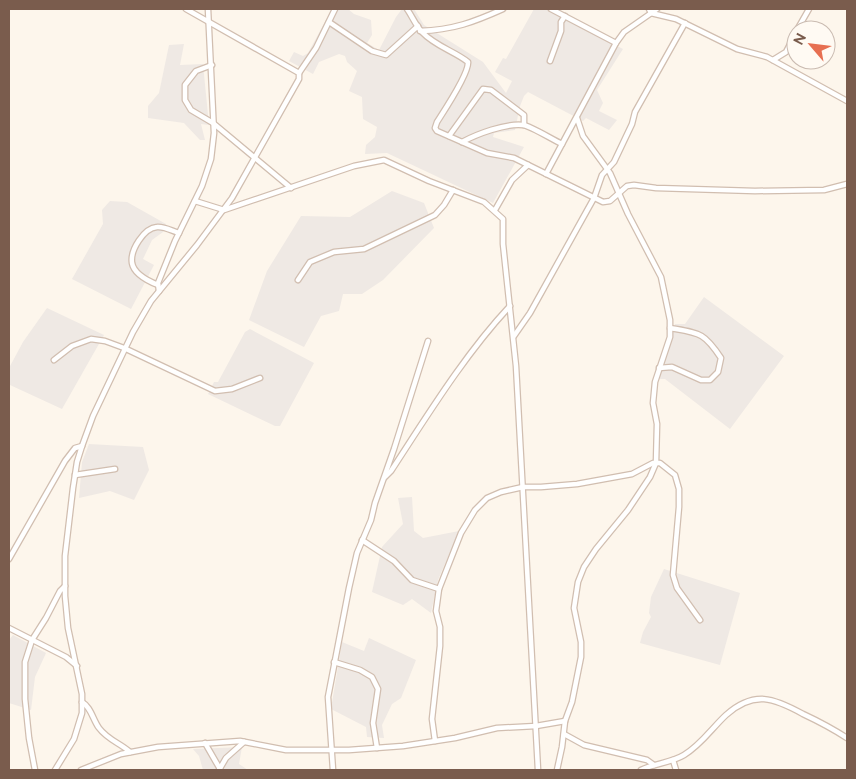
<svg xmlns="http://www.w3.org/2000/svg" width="856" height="779" font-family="Raleway,sans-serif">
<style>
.industrial{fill:#efe9e4}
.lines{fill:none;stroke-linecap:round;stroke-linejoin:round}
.lane-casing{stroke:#d1beb0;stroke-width:7}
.lane{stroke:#fff;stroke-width:4.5}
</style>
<rect width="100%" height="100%" fill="#fdf6ec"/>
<g class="industrial">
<path d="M332,9H348L354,14L371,20L372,35L367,43L379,50L396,17L402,9H414L424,25L483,62L506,93L512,81L495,72L503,58L506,59L534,9H545L623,49L597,90L603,103L599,111L617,120L609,130L586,118L583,121L528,92L524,96L520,106L515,130L494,133L493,137L524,147L493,203L387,153L365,154L366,145L375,137L377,127L363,119L362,97L349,91L357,71L347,62L345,56L339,54L319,62L313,74L289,61L294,52L303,56L308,53Z"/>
<path d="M184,44L180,65L203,64L209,125L201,124L205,140H200L184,123L148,118V106L159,93L169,45Z"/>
<path d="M392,191L424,203L434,228L383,280L362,294H343L339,311L321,316L304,347L249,320L267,271L301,216L350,217Z"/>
<path d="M110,201L127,202L166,224L163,232L152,240L143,259L154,265L131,309L72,279L103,224L102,210Z"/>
<path d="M704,297L784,356L730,429L665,379H660L659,376L675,324H685Z"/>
<path d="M47,308L104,335L62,409L10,385L9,379V368L23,342Z"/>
<path d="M250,329L314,363L280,426H275L208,394L214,382H218L245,332Z"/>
<path d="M89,444L143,447L149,470L134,500L110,491L79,498L82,462Z"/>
<path d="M412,497L414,531L423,538L459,531L438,580L431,613L412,599L403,605L372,592L382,547L403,524L398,498Z"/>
<path d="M664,569L740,593L720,665L640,643L643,632L651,617L649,613L651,597Z"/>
<path d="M13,635L46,653L35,677L31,710L9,703V640Z"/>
<path d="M369,638L416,660L401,698L392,704L382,725L384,738L367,737L366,727L331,709L342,642L364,651Z"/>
<path d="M242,747L239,764L248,770H203L199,756L193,749Z"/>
</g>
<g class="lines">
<g class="lane-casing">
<g id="lane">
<path d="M407,9C412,16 416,26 422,32C435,46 454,51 468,62C469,74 444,111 437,122L435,128L437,131L487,153L514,158L603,202L610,201L627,186L634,185L656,188L755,191L824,190L847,184"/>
<path d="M551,9L616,43"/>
<path d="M649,9L651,13L676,19L737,49L767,57L847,101"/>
<path d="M329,22L372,51L386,55L418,26"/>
<path d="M797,30L809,9"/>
<path d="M420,31C453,30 474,22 503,9"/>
<path d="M773,60L786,52L796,33"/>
<path d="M550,61L561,31V22L565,16"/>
<path d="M212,65L196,71L185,85V100L191,110L213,123L291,188"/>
<path d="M299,73L316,48L335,9"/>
<path d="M449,136L483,89L491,90L524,115V125"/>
<path d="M462,142C477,134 506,123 523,125C531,126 553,140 562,144"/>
<path d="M546,174L616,43L624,32L657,9"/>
<path d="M195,201L224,210L354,166L384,160L429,181L484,202L503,219V244L516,366L538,770"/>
<path d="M495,210L512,180L528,165"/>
<path d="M298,280L310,262L334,252L364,249L435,215L444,205L453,190"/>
<path d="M158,285C148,281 134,274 132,263C130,250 144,228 157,227C164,226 172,231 179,233"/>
<path d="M159,291L158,283L175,241L202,186L211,159L214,133L208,9"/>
<path d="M514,336L530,313L594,198L602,175L614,162L632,124L635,112L685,23"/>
<path d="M54,360L72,346L91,339L105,341L124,348L215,391L232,389L260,378"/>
<path d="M659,368L672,367L701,380H710L718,372L721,358C704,332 699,333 670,328"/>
<path d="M75,475L115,469"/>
<path d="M385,477L391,471C427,416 465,354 510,306"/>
<path d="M362,540L394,561L412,580L439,589"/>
<path d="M9,559L65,461L75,448L82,446"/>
<path d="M9,628L66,657L77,666"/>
<path d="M334,662L360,670L372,677L378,689L373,723L377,748"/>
<path d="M82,702C91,707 93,720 99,728C108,740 120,743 130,752"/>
<path d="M564,734L584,745L647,760L654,765"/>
<path d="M435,741L432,719L440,646V627L436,611L439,589L461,533L475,510L487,498L501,492L523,487H541L577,484L632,474L653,463H660L675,475L679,489V507L673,575L677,588L700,620"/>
<path d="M205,743L220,769"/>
<path d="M673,760L676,770"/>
<path d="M35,770L29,738L25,699V662L32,640L46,618L60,591L65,586"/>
<path d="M55,770L74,739L82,713V694L68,628L65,596V556L73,488L77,462L82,446L93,416L133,332L151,301L197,245L232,198L299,79V73L186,9"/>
<path d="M81,770L121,754L158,747L240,741L286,750H349L403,746L455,738L497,728L536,726L565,721"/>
<path d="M219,770L226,758L244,742"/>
<path d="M333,770L328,697L349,588L357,553L371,520L375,503L394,449L428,341"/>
<path d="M557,770L562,747L565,721L572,702L581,657V642L574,608L578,582L584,567L596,549L628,510L650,477L656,463L657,424L653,403L655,382L670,337V320L661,277L628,214L610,173L583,136L577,118"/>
<path d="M641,770C655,763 671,763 684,755C701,745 712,728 726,715C754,690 774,698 803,714C818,721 833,729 847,738"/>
</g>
</g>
<use href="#lane" class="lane"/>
</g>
<rect width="856" height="779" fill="none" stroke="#7a5c4d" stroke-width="20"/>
<g transform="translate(811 45) rotate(298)"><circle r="24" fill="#fffaf3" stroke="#cabbb1"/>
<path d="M0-4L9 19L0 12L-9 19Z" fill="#e76f51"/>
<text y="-8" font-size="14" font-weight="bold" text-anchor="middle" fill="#7a5c4d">N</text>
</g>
</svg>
